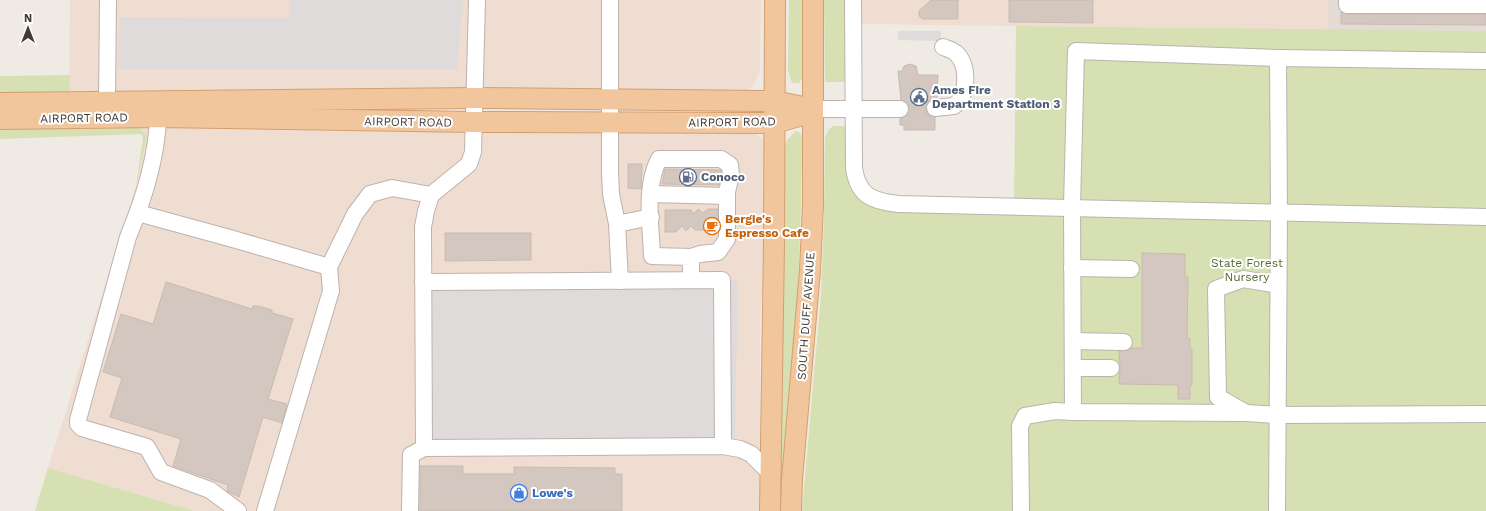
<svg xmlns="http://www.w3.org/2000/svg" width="1486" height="511" font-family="'Work Sans',sans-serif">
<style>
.residential{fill:#e3dbd4}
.commercial{fill:#f0ddd2}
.green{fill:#d6e0b2}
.parking{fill:#dedbda}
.building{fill:#d3c7bf;stroke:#cabab0}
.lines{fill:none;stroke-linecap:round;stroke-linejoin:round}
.minor-tunnel{stroke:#cdc7c2;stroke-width:16;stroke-dasharray:16 8;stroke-linecap:butt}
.minor-casing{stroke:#bdb3ac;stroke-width:18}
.major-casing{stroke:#d49f6f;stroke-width:22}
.minor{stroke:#fff;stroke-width:16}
.major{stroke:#f2c69c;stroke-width:20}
.labels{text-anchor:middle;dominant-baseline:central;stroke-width:4;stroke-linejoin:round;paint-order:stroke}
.service-label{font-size:12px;font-weight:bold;fill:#4e5e75;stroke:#fff;text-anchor:start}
.street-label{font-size:12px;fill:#423a35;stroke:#fff}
.food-label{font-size:12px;font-weight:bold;fill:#c56008;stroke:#fff;text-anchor:start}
.park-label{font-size:12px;fill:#546c30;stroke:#fff}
.shop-label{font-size:12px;font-weight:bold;fill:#366cbe;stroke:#fff;text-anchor:start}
</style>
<rect width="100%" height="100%" fill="#f0eae5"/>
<path class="residential" d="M1328,0H1486V31L1328,30Z"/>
<g class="commercial">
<path d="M70,0H761L760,72L753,86L748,91L69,94Z"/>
<path d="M859,0H1328V30L860,24Z"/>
<path d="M140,126L756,133L764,141L766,156L763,279L760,322V511H195L48,468L136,186L147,137Z"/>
</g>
<g class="green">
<path d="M789,0H806C806,18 810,72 799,83H792L788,71Z"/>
<path d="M824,0H847L846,81L843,82H825Z"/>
<path d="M1016,26L1486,31V511H802L821,294L824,216L825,137L829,129L833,126H844L846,130L861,198L1014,211Z"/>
<path d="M70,75L69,94L0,95V76Z"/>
<path d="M0,126H140L147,137L136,186L143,138L141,134L0,139Z"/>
<path d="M796,131L800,133L802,137C801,255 795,372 784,489H778L784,151L787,140Z"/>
<path d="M48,468L195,511H35Z"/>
</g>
<g class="parking">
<path d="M290,0H463L457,69H118L120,17L290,18Z"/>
<path d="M898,31H941V41L898,40Z"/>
<path d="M738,280L735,441L424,448L423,282Z"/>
</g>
<g class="building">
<path d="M931,0H958V19H923L919,16V11Z"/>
<path d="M1009,0H1093V23L1009,22Z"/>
<path d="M1341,12L1347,14H1486V25L1341,24Z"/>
<path d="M910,64L916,66L918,75H938L937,98L929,101L926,109L928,114L935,117V130H904V125H900V118L908,114L909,109L908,104L901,100L898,71H902L904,66Z"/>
<path d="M628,164H642L641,189L628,188Z"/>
<path d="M665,169L721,170V174L719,185L662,184Z"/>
<path d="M698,209L703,213L708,209H718V230H695L691,226L686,231L682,226L676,232H665V210H691L694,214Z"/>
<path d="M445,233H531V260L445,261Z"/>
<path d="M1142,253L1185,254V277H1188L1187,338H1190V349H1192V385H1190V399H1178V385L1119,384L1120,368L1119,351L1128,350L1131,348H1142Z"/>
<path d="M166,282L252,309L253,306H258L272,310V313L293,319L268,399L287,404L282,423L263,417L239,497L227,491L228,485L173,466L181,439L110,417L122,378L103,372L121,314L153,324Z"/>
<path d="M420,466H463V474H514V467L615,468V474H622V511H420Z"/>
</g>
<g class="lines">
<path class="minor-tunnel" d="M900,109L935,108"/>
<g class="minor-casing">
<g id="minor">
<path d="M477,0L473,152L469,164L431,195L426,211L423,227L424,448L723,446L740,449L751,454L771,474"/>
<path d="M610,0V172L611,194L617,224L620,281"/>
<path d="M853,0L854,168C858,196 872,201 898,204C1094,208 1290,214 1486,217"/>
<path d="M1347,0V5H1486"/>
<path d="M107,102L108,0"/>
<path d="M935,108L954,106C968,97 969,67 957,54C953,50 948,49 943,47"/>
<path d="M813,109H900"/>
<path d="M158,117C157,156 143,201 128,237L78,420V424L82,428L147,447L161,472L210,490L238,511"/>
<path d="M651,194L727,196"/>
<path d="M138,213L233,239L329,267L355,214L370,194L392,188L431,195"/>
<path d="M617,224L651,217"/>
<path d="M1072,268L1131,269"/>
<path d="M691,280V257L700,254L718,252L727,239V192L731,175L730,165L721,159H659C644,188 651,225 652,256L691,257"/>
<path d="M423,282L722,280L723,446"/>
<path d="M1278,285L1243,279L1216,289L1218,397L1246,413L1278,415L1486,414"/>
<path d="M1073,341L1124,342"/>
<path d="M1073,368H1111"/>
<path d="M1246,413L1073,412L1072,206L1076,51L1278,58L1486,61"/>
<path d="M265,511L331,291L329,267"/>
<path d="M410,511L411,455L424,448"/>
<path d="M1021,511L1020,426L1025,416L1055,411L1073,412"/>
<path d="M1277,511L1279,214L1278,58"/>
</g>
</g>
<g class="major-casing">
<g id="major">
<path d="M0,103L474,98L774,101L813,109"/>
<path d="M0,119L158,117L473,122L774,123L803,115L813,109"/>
<path d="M770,511L774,243L775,0"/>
<path d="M791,511L792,479L810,270L813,204V0"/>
</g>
</g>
<use href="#minor" class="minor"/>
<use href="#major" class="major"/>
</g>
<defs>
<g id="civic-ring" transform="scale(0.9)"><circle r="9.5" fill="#fff" stroke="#5c6f8a" stroke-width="1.5"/><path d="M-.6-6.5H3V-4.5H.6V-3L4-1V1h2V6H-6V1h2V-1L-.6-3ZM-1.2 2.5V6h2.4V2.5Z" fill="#5c6f8a"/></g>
<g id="fuel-ring" transform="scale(0.9)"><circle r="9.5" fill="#fff" stroke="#5c6f8a" stroke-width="1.5"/><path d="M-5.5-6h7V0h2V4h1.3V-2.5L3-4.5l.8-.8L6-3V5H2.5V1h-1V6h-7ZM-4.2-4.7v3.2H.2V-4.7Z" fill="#5c6f8a"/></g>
<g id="cafe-ring" transform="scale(0.9)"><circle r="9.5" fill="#fff" stroke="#e8710a" stroke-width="1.5"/><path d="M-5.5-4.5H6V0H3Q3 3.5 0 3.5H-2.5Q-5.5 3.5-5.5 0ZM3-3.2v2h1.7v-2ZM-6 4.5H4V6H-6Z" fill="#e8710a"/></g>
<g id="shop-ring" transform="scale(0.9)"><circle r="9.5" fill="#fff" stroke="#3f7fe0" stroke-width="1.5"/><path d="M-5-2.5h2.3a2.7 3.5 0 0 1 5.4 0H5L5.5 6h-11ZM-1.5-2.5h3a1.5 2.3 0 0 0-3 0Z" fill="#3f7fe0"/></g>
</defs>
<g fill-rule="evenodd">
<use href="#civic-ring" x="919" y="97"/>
<use href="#fuel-ring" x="688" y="177"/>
<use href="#cafe-ring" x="712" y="226"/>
<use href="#shop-ring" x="519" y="493"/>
</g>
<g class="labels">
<g class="service-label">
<text x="932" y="90">Ames Fire<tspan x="932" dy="14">Department Station 3</tspan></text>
<text x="701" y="177">Conoco</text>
</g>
<g class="street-label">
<text transform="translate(84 118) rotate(-1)">AIRPORT ROAD</text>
<text transform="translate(408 122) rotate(1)">AIRPORT ROAD</text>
<text transform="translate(732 122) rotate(-1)">AIRPORT ROAD</text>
<text transform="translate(806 316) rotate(-86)">SOUTH DUFF AVENUE</text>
</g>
<g class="food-label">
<text x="725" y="219">Bergie's<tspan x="725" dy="14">Espresso Cafe</tspan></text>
</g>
<g class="park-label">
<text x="1247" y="263">State Forest<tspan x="1247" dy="14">Nursery</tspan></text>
</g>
<g class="shop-label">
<text x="532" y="493">Lowe's</text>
</g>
</g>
<g transform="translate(28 28)" stroke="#ffffff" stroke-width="3" paint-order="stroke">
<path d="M0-3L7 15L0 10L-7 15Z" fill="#423a35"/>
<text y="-6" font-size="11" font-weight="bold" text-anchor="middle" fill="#423a35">N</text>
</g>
</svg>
